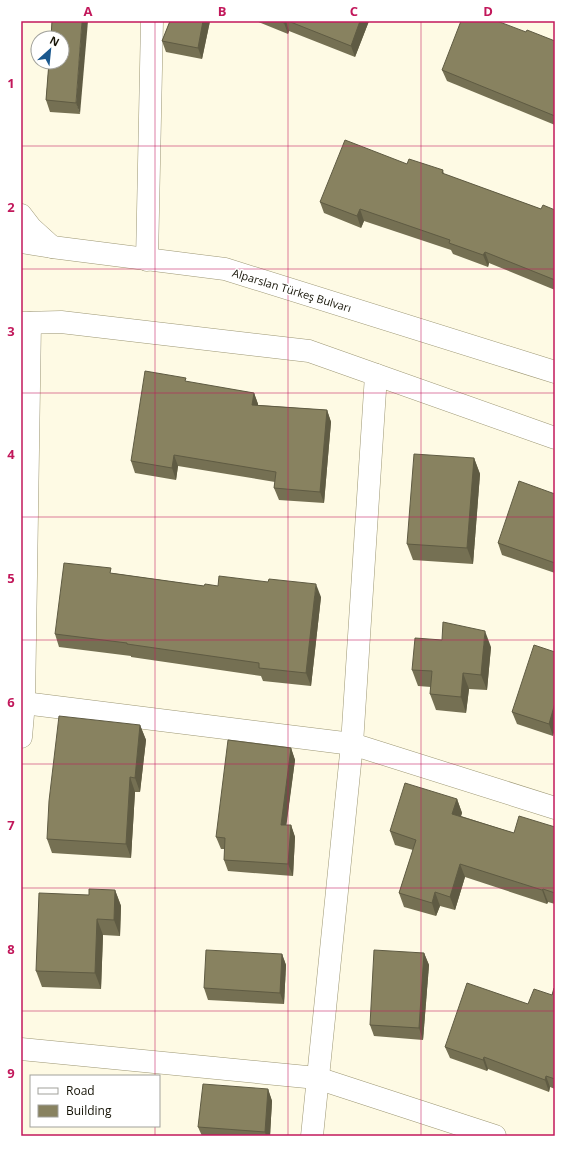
<svg xmlns="http://www.w3.org/2000/svg" width="576" height="1157" font-family="'Open Sans',sans-serif">
<style>
.lines{fill:none;stroke-linecap:round;stroke-linejoin:round}
.street-casing{stroke:#9d9774;stroke-width:23}
.secondary-casing{stroke:#9d9774;stroke-width:23}
.street{stroke:#fff;stroke-width:22}
.secondary{stroke:#fff;stroke-width:22}
.wall{fill:#757053}
.shaded-wall{fill:#5f5b43}
.building{fill:#888260;stroke:#5f5b43}
.grid{fill:none;stroke:#c2185b;stroke-width:1;stroke-opacity:0.55}
.labels{text-anchor:middle;dominant-baseline:central;stroke-width:3;stroke-linejoin:round;paint-order:stroke}
.street-label{font-size:11px;fill:#151306;stroke:#fff}
.neatline{fill:none;stroke:#c2185b;stroke-width:1.5}
.grid-label{font-size:13px;text-anchor:middle;font-weight:bold;fill:#c2185b}
</style>
<rect width="100%" height="100%" fill="#fefae4"/>
<g class="lines">
<g class="street-casing">
<g id="street">
<path d="M147,260L152,21"/>
<path d="M24,703L352,744L555,808"/>
<path d="M21,737L24,703L30,323"/>
<path d="M21,1049L317,1078L495,1136"/>
<path d="M312,1136L352,744L376,375"/>
</g>
</g>
<g class="secondary-casing">
<g id="secondary">
<path d="M21,215L31,228L52,247"/>
<path d="M21,242L52,247L225,269L555,372"/>
<path d="M21,323L61,322L309,351L555,438"/>
</g>
</g>
<use href="#street" class="street"/>
<use href="#secondary" class="secondary"/>
</g>
<g class="wall">
<path d="M52,21L80,114L50,112L46,100Z"/>
<path d="M170,21H210L202,59L166,52L162,41Z"/>
<path d="M256,21H369L355,57L289,31L288,34Z"/>
<path d="M526,32L555,41V125L447,81L442,70Z"/>
<path d="M407,164L443,170L444,174L541,209L555,210V290L489,263L488,267L453,254L451,250L364,221L361,228L324,213L320,202Z"/>
<path d="M187,382L254,393L258,404V405L327,410L331,422L324,503L279,500L274,488L275,482L178,466L176,480L135,473L131,461Z"/>
<path d="M474,458L480,474L473,564L413,560L407,544Z"/>
<path d="M555,494V573L502,555L498,543Z"/>
<path d="M112,573L204,586H218L321,597L311,686L263,681L261,676L131,657V656L59,647L55,634Z"/>
<path d="M442,640L491,647L487,690L469,689L466,713L436,710L430,694L431,687L418,686L412,670Z"/>
<path d="M555,652L553,736L517,724L512,712Z"/>
<path d="M140,725L146,740L140,792H135L131,858L52,853L47,839Z"/>
<path d="M291,748L295,760L286,825H291L295,837L293,876L228,871L224,860L225,849H221L216,837Z"/>
<path d="M457,799L462,813L461,816L514,833L555,827V904L548,902L547,904L465,877L455,910L440,906L436,916L404,907L399,893L413,850L395,845L390,831Z"/>
<path d="M115,890L121,906L120,936L103,935L101,989L42,987L36,971L89,895Z"/>
<path d="M424,953L429,965L423,1040L374,1036L370,1025Z"/>
<path d="M282,954L286,965L284,1004L208,1000L204,988Z"/>
<path d="M555,988V1089L550,1087L549,1092L488,1069L487,1071L450,1058L445,1047L528,1004L552,995Z"/>
<path d="M268,1089L272,1101L270,1136H202L198,1127Z"/>
</g>
<g class="shaded-wall">
<path d="M82,21H88L80,114L76,103Z"/>
<path d="M203,21H210L202,59L198,48Z"/>
<path d="M285,21H286L289,31L288,34L284,23Z"/>
<path d="M360,21H369L355,57L351,46Z"/>
<path d="M360,209L364,221L361,228L357,216Z"/>
<path d="M485,252L489,263L488,267L483,255Z"/>
<path d="M254,393L258,404L256,416L252,405Z"/>
<path d="M327,410L331,422L324,503L320,492Z"/>
<path d="M174,455L178,466L176,480L172,468Z"/>
<path d="M474,458L480,474L473,564L467,548Z"/>
<path d="M316,584L321,597L311,686L306,673Z"/>
<path d="M485,631L491,647L487,690L481,675Z"/>
<path d="M463,673L469,689L466,713L461,697Z"/>
<path d="M555,703V729L553,736L549,724Z"/>
<path d="M140,725L146,740L140,792L135,778Z"/>
<path d="M291,748L295,760L285,836L281,825Z"/>
<path d="M130,777L135,792L131,858L126,844Z"/>
<path d="M457,799L462,813L457,827L452,814Z"/>
<path d="M291,825L295,837L293,876L288,864Z"/>
<path d="M460,864L465,877L455,910L450,897Z"/>
<path d="M543,889L548,902L547,904L542,890Z"/>
<path d="M115,890L121,906L120,936L114,920Z"/>
<path d="M435,892L440,906L436,916L432,903Z"/>
<path d="M97,919L103,935L101,989L95,973Z"/>
<path d="M424,953L429,965L423,1040L419,1028Z"/>
<path d="M282,954L286,965L284,1004L280,993Z"/>
<path d="M484,1057L488,1069L487,1071L483,1060Z"/>
<path d="M546,1076L550,1087L549,1092L545,1080Z"/>
<path d="M268,1089L272,1101L270,1136H266L265,1132Z"/>
</g>
<g class="building">
<path d="M52,21H82L76,103L46,100L49,62H62V38H51Z"/>
<path d="M170,21H203L198,48L162,41Z"/>
<path d="M279,21H285L284,23Z"/>
<path d="M288,21H360L351,46Z"/>
<path d="M461,21H497L526,32L527,30L555,41V116L442,70Z"/>
<path d="M345,140L407,164L409,159L443,170L442,173L541,209L543,205L555,210V280L485,252L483,255L449,243L450,240L360,209L357,216L320,202Z"/>
<path d="M145,371L186,378L185,381L254,393L252,405L327,410L320,492L274,488L276,472L174,455L172,468L131,461Z"/>
<path d="M414,454L474,458L467,548L407,544Z"/>
<path d="M519,481L555,494V563L498,543Z"/>
<path d="M64,563L111,568L110,573L204,586L205,584L218,586L219,576L268,582L269,579L316,584L306,673L259,668V663L127,644V643L55,634Z"/>
<path d="M443,622L485,631L481,675L463,673L461,697L430,694L432,671L412,670L415,638L442,640Z"/>
<path d="M534,645L555,652V703L549,724L512,712Z"/>
<path d="M59,716L140,725L135,778L130,777L126,844L47,839L49,801Z"/>
<path d="M228,740L291,748L281,825H291L288,864L224,860L225,838L216,837Z"/>
<path d="M405,783L457,799L452,814L514,833L519,816L555,827V893L543,889L542,890L460,864L450,897L435,892L432,903L399,893L416,840L390,831Z"/>
<path d="M89,889L115,890L114,920L97,919L95,973L36,971L39,893L89,895Z"/>
<path d="M206,950L282,954L280,993L204,988Z"/>
<path d="M374,950L424,953L419,1028L370,1025Z"/>
<path d="M467,983L528,1004L534,989L552,995L554,988H555V1079L546,1076L545,1080L484,1057L483,1060L445,1047Z"/>
<path d="M203,1084L268,1089L265,1132L198,1127Z"/>
</g>
<path class="grid" d="M155,21V1076M288,21V1136M421,21V1136M21,146H555M21,269H555M21,393H555M21,517H555M21,640H555M21,764H555M21,888H555M21,1011H555M155,1126V1136"/>
<g class="labels">
<g class="street-label">
<text transform="translate(292 290) rotate(17)">Alparslan Türkeş Bulvarı</text>
</g>
</g>
<rect width="576" height="1157" fill="none" stroke="#ffffff" stroke-width="44"/>
<rect x="30" y="1075" width="130" height="52" fill="#ffffff" stroke="#a1a19b"/>
<rect x="38" y="1088" width="20" height="6" fill="#ffffff" stroke="#a1a19b"/>
<text x="66" y="1095" font-size="12" fill="#151306">Road</text>
<rect x="38" y="1105" width="20" height="12" fill="#888260" stroke="#a1a19b"/>
<text x="66" y="1115" font-size="12" fill="#151306">Building</text>
<g transform="translate(50 50) rotate(27)"><circle r="19" fill="#ffffff" stroke="#a1a19b"/>
<path d="M0-3L7 15L0 10L-7 15Z" fill="#1a588e"/>
<text y="-6" font-size="11" font-weight="bold" text-anchor="middle" fill="#151306">N</text>
</g>
<rect x="22" y="22" width="532" height="1113" class="neatline"/>
<g class="grid-label">
<text x="88" y="16">A</text>
<text x="222" y="16">B</text>
<text x="354" y="16">C</text>
<text x="488" y="16">D</text>
<text x="11" y="88">1</text>
<text x="11" y="212">2</text>
<text x="11" y="336">3</text>
<text x="11" y="459">4</text>
<text x="11" y="583">5</text>
<text x="11" y="707">6</text>
<text x="11" y="830">7</text>
<text x="11" y="954">8</text>
<text x="11" y="1078">9</text>
</g>
</svg>
